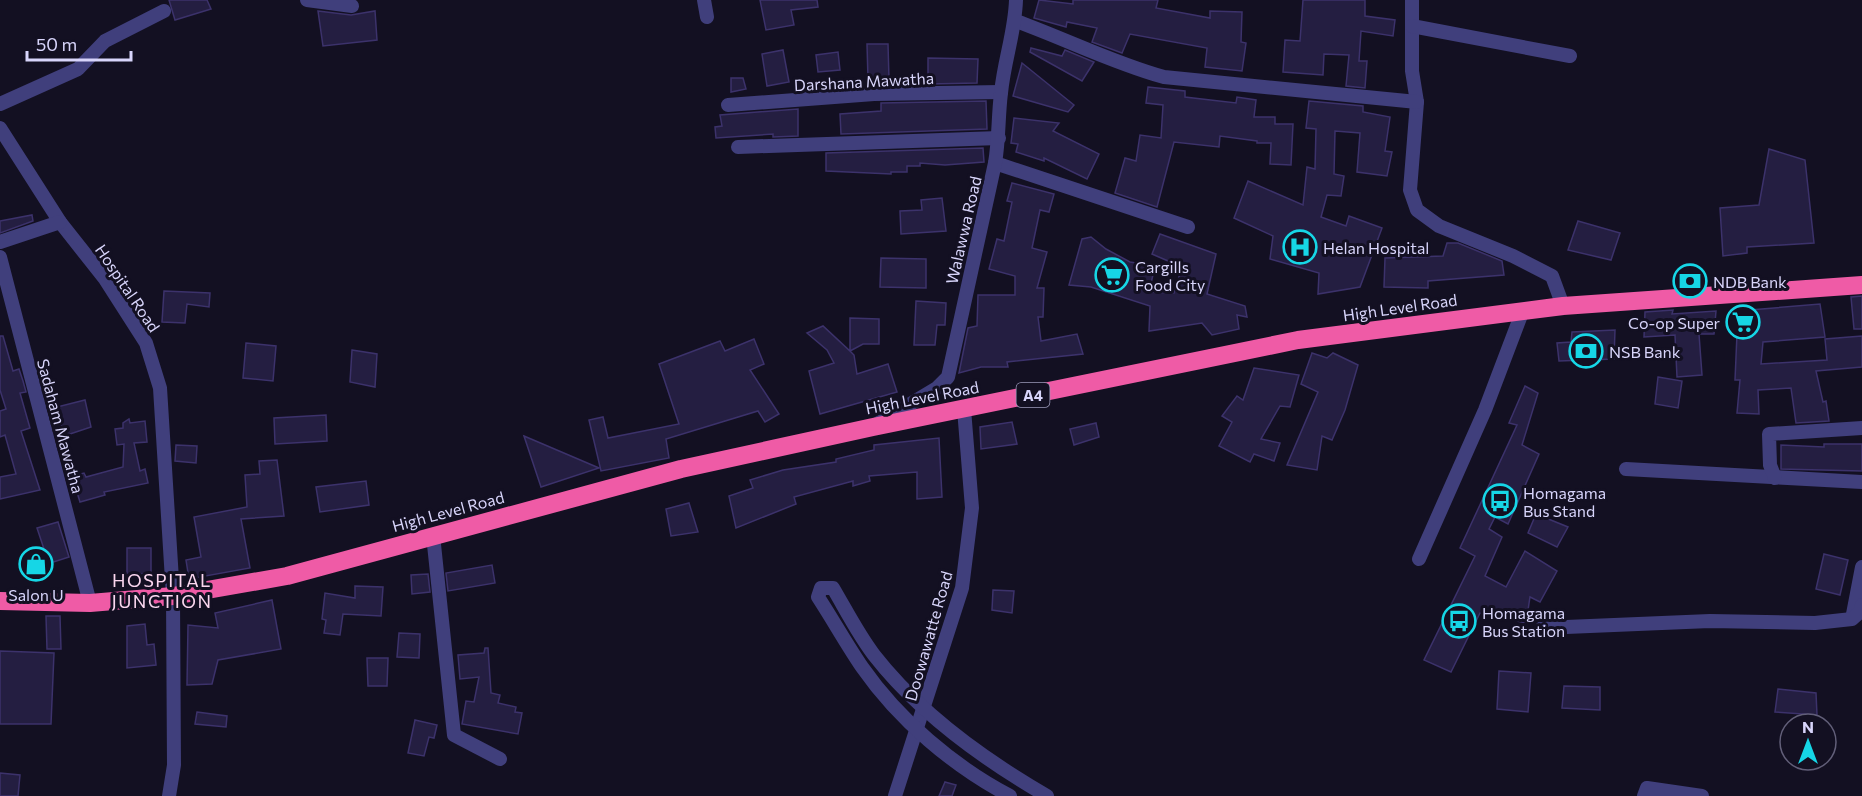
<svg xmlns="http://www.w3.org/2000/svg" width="1862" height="796" font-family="Commissioner,sans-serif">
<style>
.building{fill:#241e41;stroke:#3c326b;stroke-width:1.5}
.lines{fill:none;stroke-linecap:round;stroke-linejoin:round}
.minor{stroke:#403f7c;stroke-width:14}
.highway{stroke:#ef5ba6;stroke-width:18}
.labels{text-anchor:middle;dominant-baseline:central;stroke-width:6;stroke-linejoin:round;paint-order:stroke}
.shield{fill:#131022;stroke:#9d9aba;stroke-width:1.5}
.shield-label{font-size:15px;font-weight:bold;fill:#d8d5fb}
.street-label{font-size:16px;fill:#d8d5fb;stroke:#131022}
.poi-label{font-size:16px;fill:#d8d5fb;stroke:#131022;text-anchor:start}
.neighbourhood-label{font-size:18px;letter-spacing:1.5px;fill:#fbd7ef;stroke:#131022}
</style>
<rect width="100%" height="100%" fill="#131022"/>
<g class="building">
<path d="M169,0H207L211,9L175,20Z"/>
<path d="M760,0H817L818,7L791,10L794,25L766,30Z"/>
<path d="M1039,0L1073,4V0H1158L1156,8L1210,18V11L1242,12L1241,42L1246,43L1242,71L1205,67L1207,48L1130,34L1122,53L1092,42L1097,28L1067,22L1066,27L1034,18Z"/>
<path d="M1303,0H1365V16L1395,20L1393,36L1361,31L1359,61H1367L1365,88L1346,86L1349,55L1324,54L1323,75L1283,72L1285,40L1300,41Z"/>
<path d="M318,11L351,15L375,11L377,40L323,46Z"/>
<path d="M867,44H888L889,79H868Z"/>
<path d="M1031,48L1062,56L1065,50L1094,62L1082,81L1030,52Z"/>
<path d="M783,50L789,82L767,86L762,54Z"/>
<path d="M838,52L840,70L818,72L816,55Z"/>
<path d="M928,58L978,59L977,83L928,84Z"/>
<path d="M1022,63L1074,105L1068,112L1013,96Z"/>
<path d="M731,78H743L746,89L731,92Z"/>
<path d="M1148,87L1185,91V97L1236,103L1237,97L1256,100L1254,117H1275V124H1293L1291,165L1270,164L1271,143H1257V141L1220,136L1219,147L1174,142L1157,207L1115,193L1125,158L1136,161L1140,135L1161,138L1163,105L1146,103Z"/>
<path d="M986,101L987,129L841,134L840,114L881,111V103Z"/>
<path d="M1309,101L1363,106V112L1390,117L1385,151L1392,152L1387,176L1357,172L1360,133L1335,131L1334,174L1344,176L1341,196L1327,195L1321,217L1346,226L1349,216L1382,228L1360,287L1318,294L1319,273L1270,259L1273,236L1234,218L1248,181L1303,205L1307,167L1315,169L1316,129L1306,128Z"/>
<path d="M798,109V136L773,137V134L716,138L715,127L722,126L720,115Z"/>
<path d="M1014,118L1059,123L1053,131L1099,154L1087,179L1044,158V161L1016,152L1018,144L1011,143Z"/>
<path d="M983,148L984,162L945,165L920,163V166H907V172H891V174L826,171V153Z"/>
<path d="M1769,149L1805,160L1814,243L1747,247V253L1723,256L1720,208L1759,205Z"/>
<path d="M1012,183L1054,194L1049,212L1040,210L1032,248L1047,252L1037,288H1044L1043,317H1038L1041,341L1077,334L1083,354L1007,362L1008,367H981L959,373L968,328L977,326L978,295H1015V276L989,269L997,239L1004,241L1012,202L1007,201Z"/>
<path d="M942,198L946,231L901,234L900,211L922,210L921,200Z"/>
<path d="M32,215L33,221L0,233V221Z"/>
<path d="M1578,221L1620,233L1611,260L1568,250Z"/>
<path d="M1160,234L1216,254L1207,294L1245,306L1247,317L1237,315L1239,329L1212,335L1202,323L1149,331L1150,306L1091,287L1069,285L1082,239L1091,237L1106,249L1130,262L1155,266L1149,292L1174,293L1182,267L1152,254Z"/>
<path d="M1447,243H1458L1502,261L1504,275L1428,281V288L1384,287L1385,258L1443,256Z"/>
<path d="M881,258L926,259V288L880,287Z"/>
<path d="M164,291L210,293L209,307L187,304L185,323L162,322Z"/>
<path d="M1862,296V329H1854L1851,297Z"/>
<path d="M916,301L946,303L945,325H937L935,345H914Z"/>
<path d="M1820,304L1825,337L1763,342L1761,364L1827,360L1825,339L1862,336V367L1816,371L1823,402L1826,401L1829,421L1796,423L1791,388L1758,390L1759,414L1737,413L1740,380H1735L1738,311Z"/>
<path d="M1673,310L1672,314L1716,311L1714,334H1699L1702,375L1677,377L1675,335L1644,337L1645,312Z"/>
<path d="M850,318L879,319V344H863L850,351L854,355L857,374L888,364L897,392L820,414L809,371L834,363L827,350L807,333L823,326L850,351Z"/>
<path d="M1615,330L1614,359L1559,361L1557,343L1571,342L1572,332Z"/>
<path d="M0,336H3L13,371L19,369L23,381L26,392L20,393L30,428L21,431L40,490L0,499V477L16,474L5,435L0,437V411L6,409L0,390Z"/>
<path d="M754,339L764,364L750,370L779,414L765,422L758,411L666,439L669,458L601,471L589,420L603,417L608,438L679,424L659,364L720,341L725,351Z"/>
<path d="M246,343L276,346L273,381L243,378Z"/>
<path d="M352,350L377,354L375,387L350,382Z"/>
<path d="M1312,353L1327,358L1333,353L1358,365L1345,410L1332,440L1322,436L1317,470L1287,465L1318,392L1301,384Z"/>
<path d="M1254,368L1299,375L1290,407L1280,406L1261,439L1280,443L1274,461L1254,454L1250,462L1219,446L1232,422L1222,416L1237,396L1243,400Z"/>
<path d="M1658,377L1682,381L1678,408L1655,404Z"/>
<path d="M1525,386L1538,393L1522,445L1539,454L1508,524L1495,517L1489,529L1502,537L1485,576L1506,587L1525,551L1557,571L1540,602L1530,597L1526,623L1480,613L1451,672L1424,660L1475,556L1460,548L1517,425L1509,423Z"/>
<path d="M85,400L91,427L64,436L57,407Z"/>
<path d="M326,415L327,441L275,444L274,418Z"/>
<path d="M129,419L130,423L145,421L147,442L134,443L140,471L145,469L148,483L104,492L105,495L80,502L72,476L84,473L86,477L123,467L124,444L117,445L115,429L123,428V423Z"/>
<path d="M1012,422L1017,444L981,449L980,427Z"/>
<path d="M1096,423L1099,437L1074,445L1070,429Z"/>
<path d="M524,436L599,468L541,487Z"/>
<path d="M939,438L942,497L917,499V472L869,476L870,481L853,486V481L794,497L796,504L736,528L729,496L753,488L750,480L783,470L836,462V459L874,450V445Z"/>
<path d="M1824,444H1862V471L1781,469V445L1824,447Z"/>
<path d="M176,445L197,446L196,463L175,461Z"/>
<path d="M277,460L284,516L241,519L250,568L189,579L186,560L201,557L194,517L247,507L245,475L260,474L259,461Z"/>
<path d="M366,481L369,505L320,512L316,487Z"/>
<path d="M689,503L698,532L671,536L666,509Z"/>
<path d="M1536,514L1568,527L1557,547L1528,533Z"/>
<path d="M58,522L69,557L44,565L46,577L30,578L28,550L44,549L37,528Z"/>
<rect x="127" y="548" width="24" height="26"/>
<path d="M1824,554L1848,560L1840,595L1816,589Z"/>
<path d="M492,565L495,583L448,591L446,573Z"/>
<path d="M428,574L430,592L412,594L411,575Z"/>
<path d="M355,586L383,587L381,616L343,614L340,635L324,633L326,620L322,619L325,593L355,598Z"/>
<path d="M993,590L1014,591L1012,613L992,610Z"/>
<path d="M272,600L281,649L218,660L212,684L187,685L188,625L218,628L215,613Z"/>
<path d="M46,616H60L61,649H47Z"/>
<path d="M145,624L147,645L154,644L156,665L127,668V626Z"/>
<path d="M399,633L420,634L419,658L397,657Z"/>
<path d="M485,648H488L491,693L500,695L498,703L516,707L515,712L522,713L518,734L462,724L466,701L474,702L479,677L460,679L458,655L484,653Z"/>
<path d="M0,651L54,653L51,724H0Z"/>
<path d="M367,658H388L387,686H368Z"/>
<path d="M1499,671L1531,673L1528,712L1497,709Z"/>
<path d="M1564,686L1600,687V710L1562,708Z"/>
<path d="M1778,689L1816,693L1817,715L1775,712Z"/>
<path d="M197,712L227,716L226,727L195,724Z"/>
<path d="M415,720L437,725L434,738L429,737L424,756L408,753Z"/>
<path d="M0,773L20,775L18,796H0Z"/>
<path d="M945,782L956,785L952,796H939Z"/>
</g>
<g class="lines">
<g class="minor">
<path d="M307,0L352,6"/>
<path d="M704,0L707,17"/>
<path d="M1412,0V71L1417,102L1410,190L1417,210L1439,226L1513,256L1552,276L1563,306"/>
<path d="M1016,21C1066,39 1113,63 1164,77L1417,102"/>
<path d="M1412,26L1570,56"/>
<path d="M0,104L78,69L105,41L164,11"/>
<path d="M728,105L874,94L1001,92"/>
<path d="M0,128L60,222L105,279L146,343L160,388L173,596L174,765L169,796"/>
<path d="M738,147L999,138"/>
<path d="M995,163L1188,227"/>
<path d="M0,242L60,222"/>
<path d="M0,257L90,603"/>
<path d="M877,424L937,388L948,377L995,163C999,140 998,117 1001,93C1004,61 1015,32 1016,0"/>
<path d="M1626,469L1862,482"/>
<path d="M1775,478L1770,465L1769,434L1862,428"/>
<path d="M433,535L454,735L500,759"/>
<path d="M1419,559L1485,410L1523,310"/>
<path d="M1853,614L1862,567"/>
<path d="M1542,628L1710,621L1815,623L1852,619L1861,611L1862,605"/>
<path d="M895,796L962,588L972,508L964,409"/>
<path d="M1010,796C953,766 899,720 862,667C847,645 833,620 818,597L821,588H833C846,610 858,634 874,655C920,714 983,759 1047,796"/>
<path d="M1644,796L1647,788L1702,796"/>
</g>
<path class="highway" d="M0,601L90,603L173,596L287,576L681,469L873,427L1298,340L1563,306L1862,285"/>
</g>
<defs>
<g id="hospital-ring" transform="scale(1.725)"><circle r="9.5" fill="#131022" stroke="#16d6e6" stroke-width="1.5"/><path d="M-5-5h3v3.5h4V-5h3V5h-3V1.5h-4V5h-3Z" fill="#16d6e6"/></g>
<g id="supermarket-ring" transform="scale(1.725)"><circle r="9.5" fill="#131022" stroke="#16d6e6" stroke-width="1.5"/><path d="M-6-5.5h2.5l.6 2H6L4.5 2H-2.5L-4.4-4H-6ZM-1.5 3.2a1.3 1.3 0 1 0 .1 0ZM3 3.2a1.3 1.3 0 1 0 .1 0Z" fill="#16d6e6"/></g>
<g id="bank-ring" transform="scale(1.725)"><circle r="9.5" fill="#131022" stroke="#16d6e6" stroke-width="1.5"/><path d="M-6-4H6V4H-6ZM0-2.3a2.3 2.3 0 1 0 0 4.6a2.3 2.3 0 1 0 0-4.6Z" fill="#16d6e6"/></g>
<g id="bus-ring" transform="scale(1.725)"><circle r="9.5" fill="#131022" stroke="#16d6e6" stroke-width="1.5"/><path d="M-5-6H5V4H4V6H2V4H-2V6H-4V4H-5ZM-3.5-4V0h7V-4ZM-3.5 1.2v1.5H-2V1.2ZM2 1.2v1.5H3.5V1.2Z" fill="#16d6e6"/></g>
<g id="shop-ring" transform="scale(1.725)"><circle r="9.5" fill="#131022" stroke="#16d6e6" stroke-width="1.5"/><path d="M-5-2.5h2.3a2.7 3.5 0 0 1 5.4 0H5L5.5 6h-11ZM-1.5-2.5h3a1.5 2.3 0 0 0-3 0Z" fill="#16d6e6"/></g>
</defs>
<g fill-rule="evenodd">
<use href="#hospital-ring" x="1300" y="247"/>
<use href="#supermarket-ring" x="1112" y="275"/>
<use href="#bank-ring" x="1690" y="281"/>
<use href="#supermarket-ring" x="1743" y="322"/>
<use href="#bank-ring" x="1586" y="351"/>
<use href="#bus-ring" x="1500" y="501"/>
<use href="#shop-ring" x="36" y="564"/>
<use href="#bus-ring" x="1459" y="621"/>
</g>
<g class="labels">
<rect class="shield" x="1016.5" y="383" width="33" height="24" rx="4.5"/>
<g class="shield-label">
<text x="1033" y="395">A4</text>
</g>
<g class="street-label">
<text transform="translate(864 81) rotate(-3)">Darshana Mawatha</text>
<text transform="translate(963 230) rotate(-77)">Walawwa Road</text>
<text transform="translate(128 288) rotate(56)">Hospital Road</text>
<text transform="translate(1400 307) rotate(-8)">High Level Road</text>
<text transform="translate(922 397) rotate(-11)">High Level Road</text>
<text transform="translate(61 426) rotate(75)">Sadaham Mawatha</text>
<text transform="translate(448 511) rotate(-15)">High Level Road</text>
<text transform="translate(928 636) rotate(-74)">Doowawatte Road</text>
</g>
<g class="poi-label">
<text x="1323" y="247">Helan Hospital</text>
<text x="1135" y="266">Cargills<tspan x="1135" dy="18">Food City</tspan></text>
<text x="1713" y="281">NDB Bank</text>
<text x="1720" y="322" text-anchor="end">Co-op Super</text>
<text x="1609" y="351">NSB Bank</text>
<text x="1523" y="492">Homagama<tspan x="1523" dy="18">Bus Stand</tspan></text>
<text x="36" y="594" text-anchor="middle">Salon U</text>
<text x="1482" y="612">Homagama<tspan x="1482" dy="18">Bus Station</tspan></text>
</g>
<g class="neighbourhood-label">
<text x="162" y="580">HOSPITAL<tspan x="162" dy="21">JUNCTION</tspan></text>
</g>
</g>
<g transform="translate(1808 742)"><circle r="28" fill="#131022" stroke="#625f79" stroke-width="1.5"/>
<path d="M0-4.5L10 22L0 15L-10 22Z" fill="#16d6e6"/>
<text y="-9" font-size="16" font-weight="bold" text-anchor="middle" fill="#d8d5fb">N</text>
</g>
<path d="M27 51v9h104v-9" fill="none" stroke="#d8d5fb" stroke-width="3"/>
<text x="36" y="51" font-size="18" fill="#d8d5fb" stroke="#131022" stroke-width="4.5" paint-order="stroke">50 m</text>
</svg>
